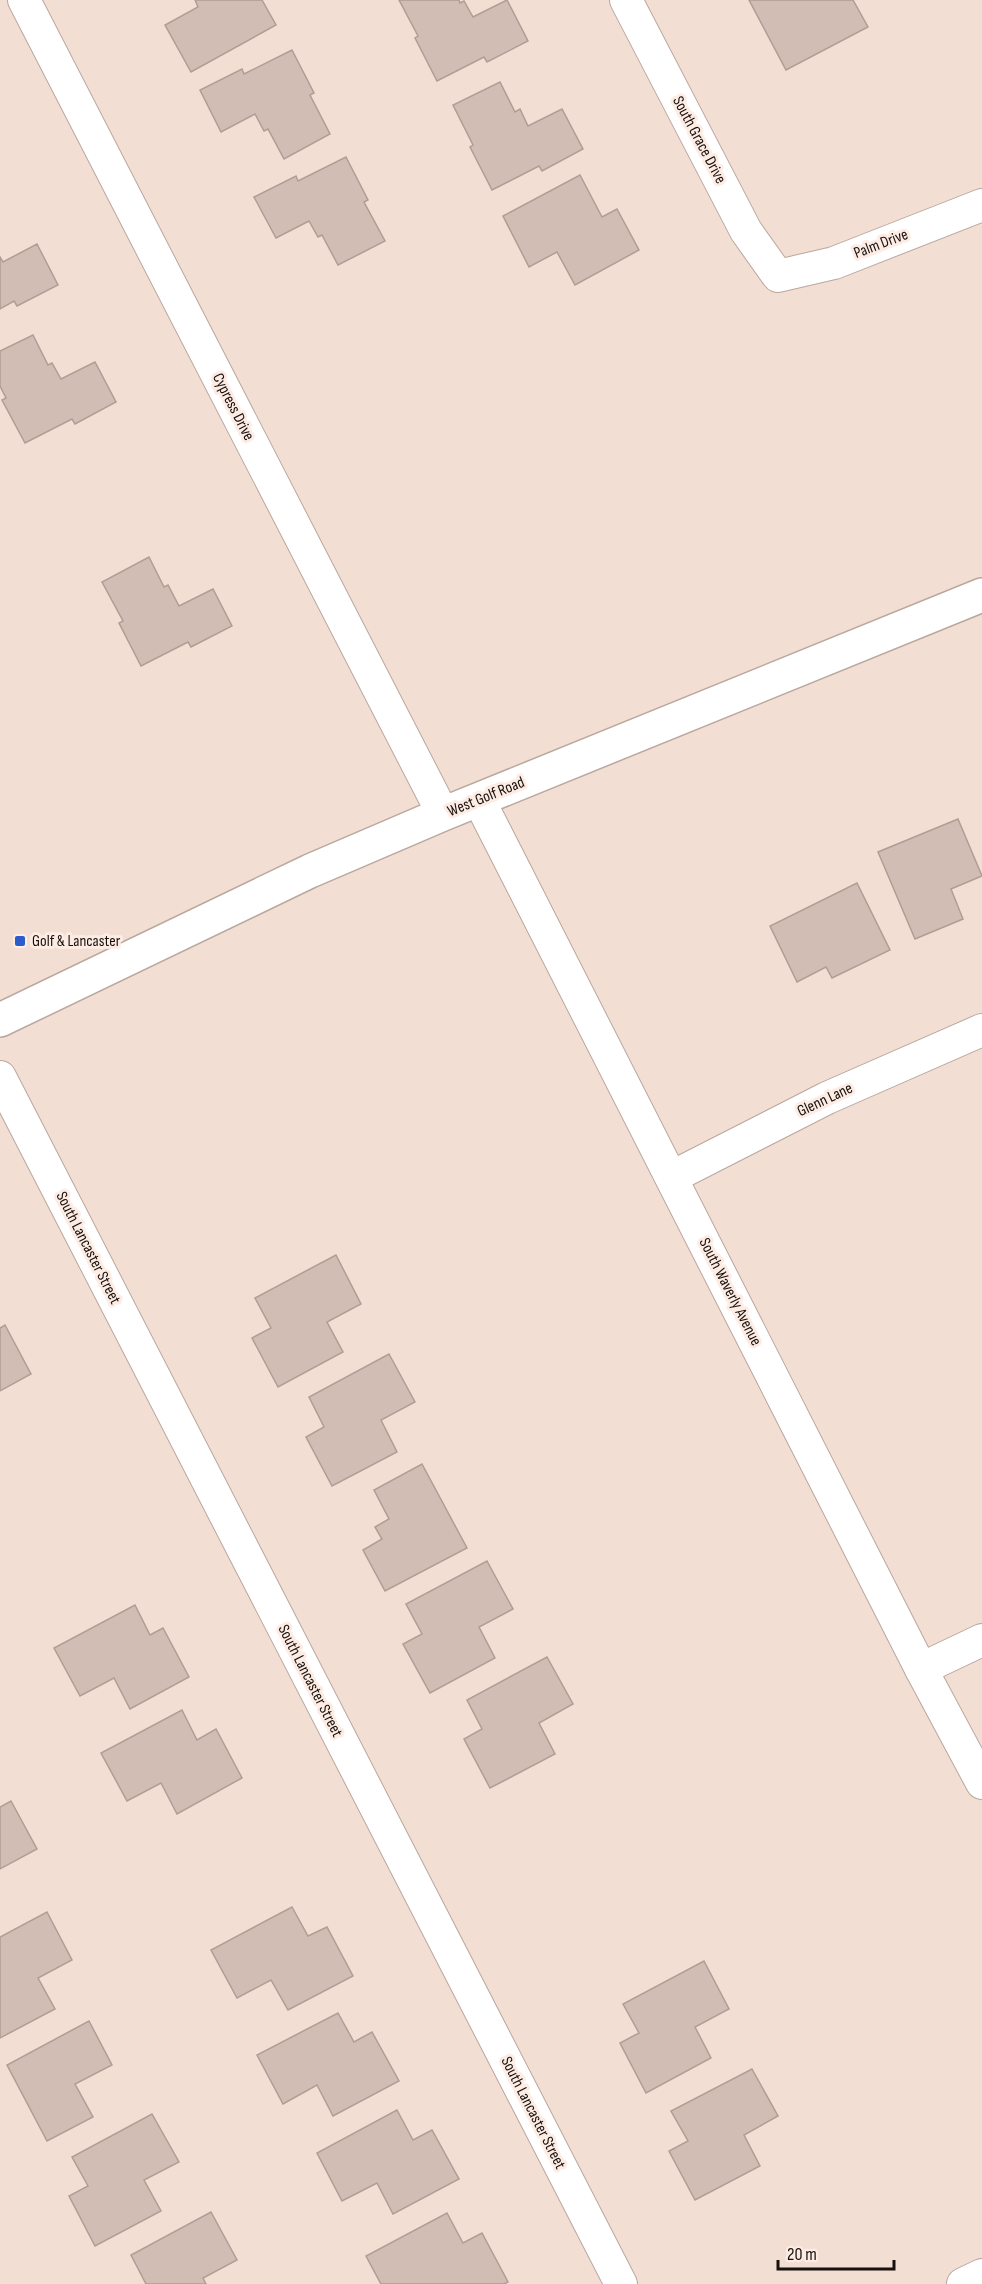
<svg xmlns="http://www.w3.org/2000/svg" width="982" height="2284" font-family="'Sofia Sans Condensed',sans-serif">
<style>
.building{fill:#d1bdb3;stroke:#b09d93;stroke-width:1.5}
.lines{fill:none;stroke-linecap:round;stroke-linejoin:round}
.street-casing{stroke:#baa79d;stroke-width:34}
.primary-casing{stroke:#baa79d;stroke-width:36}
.street{stroke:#fff;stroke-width:32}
.primary{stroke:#fff;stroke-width:33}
.poi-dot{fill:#2b5ccb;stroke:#fdece4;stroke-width:2}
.labels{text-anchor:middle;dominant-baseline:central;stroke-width:6;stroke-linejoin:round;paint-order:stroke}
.street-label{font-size:16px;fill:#17100d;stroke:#fdece4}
.poi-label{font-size:16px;fill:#17100d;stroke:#fdece4;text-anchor:start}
</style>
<rect width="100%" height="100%" fill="#f3ded4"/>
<g class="building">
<path d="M195,0H262L276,25L191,72L165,25L198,7Z"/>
<path d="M399,0H459L460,3L464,1L473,17L507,0L528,41L487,62L484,57L437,81L415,38L418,36Z"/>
<path d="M749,0H853L868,27L786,70Z"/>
<path d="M292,50L314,93L310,95L330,134L284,159L268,129L264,131L255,114L221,132L200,90L242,69L244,74Z"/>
<path d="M500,82L515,112L520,109L528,126L562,109L583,149L542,171L539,166L492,190L470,147L473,145L453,105Z"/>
<path d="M346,157L368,200L364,202L385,241L338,265L322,235L318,237L309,221L276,238L254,197L296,176L298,181Z"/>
<path d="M580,175L602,217L617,209L639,250L575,285L557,252L529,267L503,216Z"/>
<path d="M37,244L58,285L17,306L14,301L0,309V257L3,262Z"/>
<path d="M33,335L48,365L52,363L61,379L95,362L116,402L75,424L72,419L25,443L2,400L6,398L0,386V351Z"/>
<path d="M149,557L164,587L168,585L179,606L213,589L232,626L191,647L188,642L141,666L119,623L123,621L102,582Z"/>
<path d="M958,819L982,876L951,889L963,919L915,939L878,852Z"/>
<path d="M857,883L890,950L832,978L826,967L797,982L770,926Z"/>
<path d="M336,1255L361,1304L327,1322L343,1352L278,1387L252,1338L271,1328L255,1298Z"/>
<path d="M5,1325L31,1374L0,1391V1328Z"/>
<path d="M389,1354L415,1402L381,1420L397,1452L332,1486L306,1437L324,1427L309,1397Z"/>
<path d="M422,1464L467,1548L385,1591L363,1550L382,1539L375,1527L389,1519L374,1490Z"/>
<path d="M487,1561L513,1609L479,1627L495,1658L430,1693L403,1644L422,1634L406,1604Z"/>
<path d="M135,1605L150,1635L163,1628L189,1677L130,1709L114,1678L80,1696L54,1648Z"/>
<path d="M547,1657L573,1704L539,1723L555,1754L490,1788L464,1739L482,1729L467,1700Z"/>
<path d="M182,1710L197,1740L216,1729L242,1778L177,1814L161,1783L127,1801L101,1753Z"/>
<path d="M11,1801L37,1849L0,1869V1807Z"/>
<path d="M292,1907L308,1936L327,1927L353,1976L288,2010L271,1980L237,1998L211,1950Z"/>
<path d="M47,1912L72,1960L38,1978L55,2009L0,2038V1937Z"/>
<path d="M704,1961L729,2009L695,2027L711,2058L646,2093L620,2043L639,2033L623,2004Z"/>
<path d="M338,2013L354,2042L372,2032L399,2081L333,2116L317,2085L283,2104L257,2055Z"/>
<path d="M89,2021L112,2065L75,2084L93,2117L47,2141L7,2065Z"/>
<path d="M752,2069L778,2116L744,2135L760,2166L695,2200L669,2151L688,2141L671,2111Z"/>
<path d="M397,2110L413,2140L432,2130L459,2179L393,2214L377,2183L342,2201L317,2153Z"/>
<path d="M152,2114L179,2162L144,2180L161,2211L95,2246L69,2196L88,2186L72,2157Z"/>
<path d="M211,2212L237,2260L203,2278L206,2284H146L131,2255Z"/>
<path d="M447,2213L463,2243L482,2233L508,2282L504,2284H381L366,2256Z"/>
</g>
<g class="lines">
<g class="street-casing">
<g id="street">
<path d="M24,0L443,814"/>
<path d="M626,0L746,231L778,276L834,263L982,205"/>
<path d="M479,800L921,1669L982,1783"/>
<path d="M0,1077L621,2284"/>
<path d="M672,1177L827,1098L982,1030"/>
<path d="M921,1669L982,1640"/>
<path d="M963,2284L982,2275"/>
</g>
</g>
<g class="primary-casing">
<path id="primary" d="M0,1020L310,871L443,814L982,595"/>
</g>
<use href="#street" class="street"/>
<use href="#primary" class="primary"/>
</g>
<rect class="poi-dot" x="14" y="935" width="12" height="12" rx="3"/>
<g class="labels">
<g class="street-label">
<text transform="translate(699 140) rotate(62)">South Grace Drive</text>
<text transform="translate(881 244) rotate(-21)">Palm Drive</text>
<text transform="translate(233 407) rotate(63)">Cypress Drive</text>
<text transform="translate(486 797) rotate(-22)">West Golf Road</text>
<text transform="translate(825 1100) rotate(-25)">Glenn Lane</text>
<text transform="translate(88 1248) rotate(63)">South Lancaster Street</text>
<text transform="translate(730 1292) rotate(63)">South Waverly Avenue</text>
<text transform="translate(310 1681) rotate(63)">South Lancaster Street</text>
<text transform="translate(533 2113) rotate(63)">South Lancaster Street</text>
</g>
<g class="poi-label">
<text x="32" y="941">Golf &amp; Lancaster</text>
</g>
</g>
<path d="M778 2260v9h116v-9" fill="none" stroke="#17100d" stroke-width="3"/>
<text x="787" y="2260" font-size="18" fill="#17100d" stroke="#fdece4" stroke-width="4.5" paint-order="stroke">20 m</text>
</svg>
